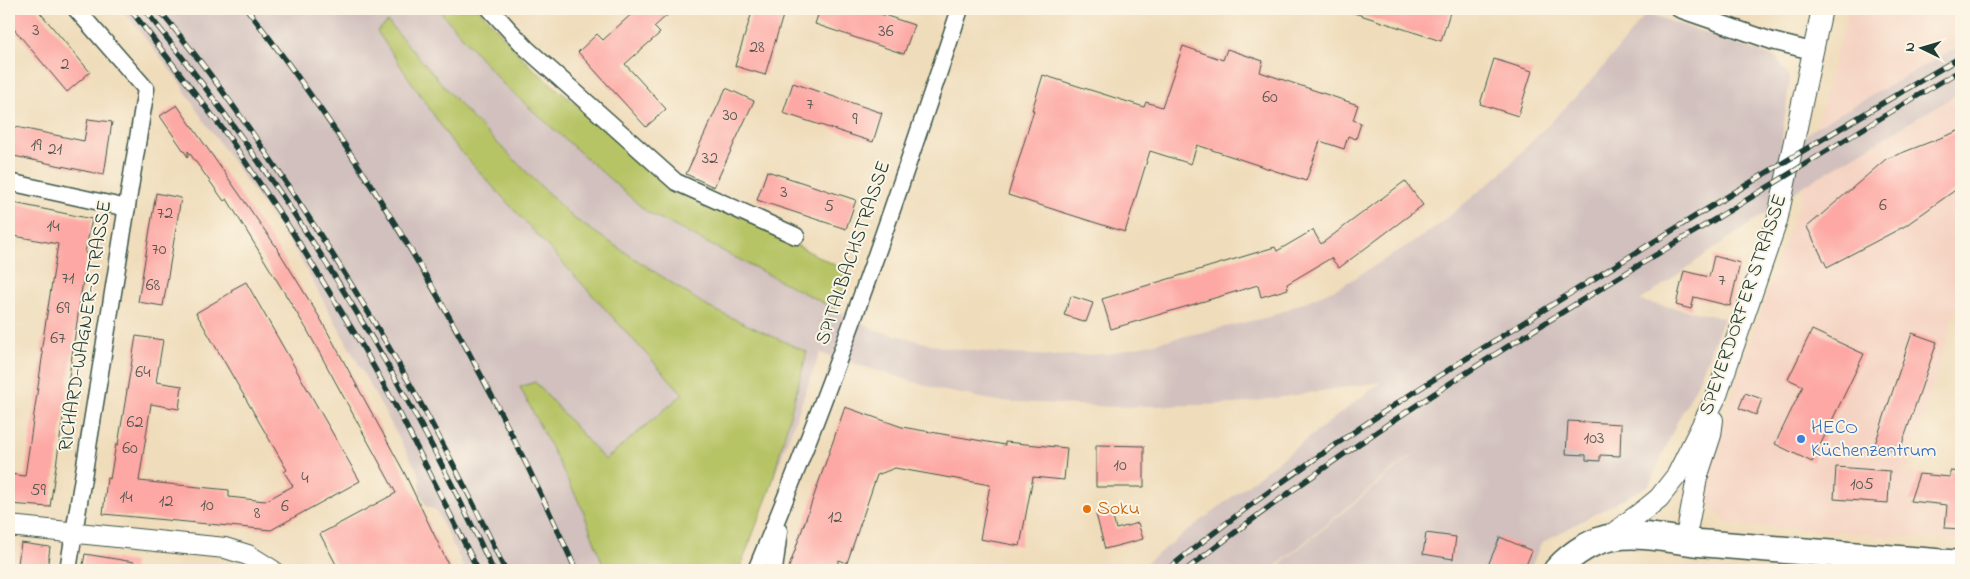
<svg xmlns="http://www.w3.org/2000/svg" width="1970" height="579" font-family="'Indie Flower',sans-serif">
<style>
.built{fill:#f5d3c2}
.industrial{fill:#d1c0bd}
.green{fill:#b7c466;stroke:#6b804d}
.building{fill:#fda8a4}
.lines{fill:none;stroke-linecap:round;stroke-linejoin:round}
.minor-casing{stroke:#3e5548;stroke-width:19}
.tertiary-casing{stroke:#3e5548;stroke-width:22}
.primary-casing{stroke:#3e5548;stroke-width:29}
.minor{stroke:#fff;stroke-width:16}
.tertiary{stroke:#fff;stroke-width:20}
.primary{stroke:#fff;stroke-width:26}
.rail-casing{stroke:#1f3d34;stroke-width:5.5}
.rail{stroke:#fcf5e5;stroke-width:4;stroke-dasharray:11;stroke-linecap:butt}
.shop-dot{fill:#3f7fe0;stroke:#fcf5e5;stroke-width:2}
.food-dot{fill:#e8710a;stroke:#fcf5e5;stroke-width:2}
.labels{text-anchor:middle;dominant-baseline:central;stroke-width:4;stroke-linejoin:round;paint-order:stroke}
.number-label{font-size:18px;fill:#565850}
.street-label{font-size:20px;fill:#1f3d34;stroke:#fcf5e5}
.shop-label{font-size:20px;fill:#366cbe;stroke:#fcf5e5;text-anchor:start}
.food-label{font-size:20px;fill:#c56008;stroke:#fcf5e5;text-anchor:start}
</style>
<rect width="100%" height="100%" fill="#fcf5e5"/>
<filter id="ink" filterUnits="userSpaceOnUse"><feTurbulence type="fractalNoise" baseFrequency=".02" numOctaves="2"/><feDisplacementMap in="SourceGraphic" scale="10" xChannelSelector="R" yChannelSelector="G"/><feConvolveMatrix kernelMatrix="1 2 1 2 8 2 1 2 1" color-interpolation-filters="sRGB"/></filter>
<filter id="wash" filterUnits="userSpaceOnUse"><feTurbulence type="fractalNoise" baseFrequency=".0096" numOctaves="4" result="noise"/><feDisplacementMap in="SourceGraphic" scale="20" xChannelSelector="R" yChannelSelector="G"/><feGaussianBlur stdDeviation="1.12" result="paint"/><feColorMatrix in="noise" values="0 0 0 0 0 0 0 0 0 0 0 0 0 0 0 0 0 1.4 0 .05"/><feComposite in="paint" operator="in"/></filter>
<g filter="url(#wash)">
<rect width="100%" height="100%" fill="#efdcba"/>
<g class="built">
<path d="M1849,9H1961V45L1816,127Z"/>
<path d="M1961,92V291L1907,472L1961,477V541L1728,524L1711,507L1705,490L1704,475L1805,185Z"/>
</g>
<path class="industrial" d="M122,9H438L504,85L647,212L876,330L942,347L994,353L1053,356L1106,354L1269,317L1340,287L1432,230L1499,175L1595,77L1647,13L1777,58L1790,78L1780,153L1816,127L1961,45V92L1805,185L1640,301L1724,318L1696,387L1677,422L1649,485L1541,543L1530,570H1273L1397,468L1419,452L1396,467L1271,570H1137L1381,382L1236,404L1115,407L997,401L940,390L820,353L740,570H465L436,510L426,506L420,492V476L297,253L202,118L179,81Z"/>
<g class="green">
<path d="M438,9H479L530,66L668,181L729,210L850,273L835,309L647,212L504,85Z"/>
<path d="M388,22L470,116L572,217L708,307L807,352L770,490L739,570H605L582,508L520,387L535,382L605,460L683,394L452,142L377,31Z"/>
</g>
<g id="blocks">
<g class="building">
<path d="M9,9H37L90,72L67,92L9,23Z"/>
<path d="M637,9H674L654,27L660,33L625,64L666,109L646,127L578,52L597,34L603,40Z"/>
<path d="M753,9H785L765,75L735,66Z"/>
<path d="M820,9H866L914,25L904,54L815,24Z"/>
<path d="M1352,9H1451L1441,41L1351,12Z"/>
<path d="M1183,46L1223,60L1227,49L1263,61L1260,72L1358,105L1353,120L1361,123L1356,139L1348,136L1344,149L1320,141L1306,181L1197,145L1191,164L1150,151L1125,232L1008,195L1034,110H1032L1043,75L1144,107L1146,102L1162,107Z"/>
<path d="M1494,59L1532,71L1518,116L1480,104Z"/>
<path d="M793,83L882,113L873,142L783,113Z"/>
<path d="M726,88L754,101L714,187L686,174Z"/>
<path d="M177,105L275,245L320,318L404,472L451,570H339L320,534L396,493L306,328L227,199L224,201L188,151V157L160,116Z"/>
<path d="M88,119L112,122L104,175L9,155L11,126L84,141Z"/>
<path d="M1961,130V186L1905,226L1827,267L1807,227L1886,159Z"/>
<path d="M767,171L856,200L846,229L757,200Z"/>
<path d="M1405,181L1423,205L1339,268L1331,258L1287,284L1288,289L1261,297L1258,285L1111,329L1102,299L1275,247L1277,251L1313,230L1321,244Z"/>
<path d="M156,193L181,198L163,306L138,302Z"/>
<path d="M9,202L92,219L85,253H87L50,507L9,504V474L25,476L43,352H41L58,244L9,235Z"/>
<path d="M1714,256L1740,263L1730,306L1694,297L1691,309L1676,305L1684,271L1709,277Z"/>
<path d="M246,282L360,481L271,530L103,514L107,478L110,479L116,444L118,445L136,336L163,340L156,382L182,386L179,409L151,404L139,481L229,490V497L265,501L293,486L284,472L287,470L196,313L232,292L231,290Z"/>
<path d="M1071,296L1093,303L1086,322L1064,315Z"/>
<path d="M1812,330L1864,354L1812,462L1775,444L1803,386L1788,379Z"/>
<path d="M1912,333L1937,342L1899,453L1875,444Z"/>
<path d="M1745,393L1762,399L1756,415L1739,408Z"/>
<path d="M845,407L902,427L1005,445V442L1067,448L1064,480L1033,477L1020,546L980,539L990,485L895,468L877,475L847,563L839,560L836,570H788Z"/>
<path d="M1568,421L1621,424L1620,456L1600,455V461L1586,460V455L1566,454Z"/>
<path d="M1096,445L1144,446V487H1096Z"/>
<path d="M1836,467L1890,471L1888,503L1834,499Z"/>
<path d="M1950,471L1961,472V529L1945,528L1947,505L1910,501L1919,474L1950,477Z"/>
<path d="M1111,510L1116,529L1138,523L1143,539L1105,549L1096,514Z"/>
<path d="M1426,533L1456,537L1453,559L1423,554Z"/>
<path d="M1500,537L1532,551L1524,570H1486Z"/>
<path d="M21,543L50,547L47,570H17Z"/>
<path d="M85,554L134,562L133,570H82Z"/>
</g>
</g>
</g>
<g filter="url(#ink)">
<use href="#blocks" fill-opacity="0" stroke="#3e5548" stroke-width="1"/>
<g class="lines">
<g class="minor-casing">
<g id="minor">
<path d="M490,9L526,48L676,182L796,236"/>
<path d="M1679,9L1772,41L1812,51"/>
<path d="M9,182L127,208"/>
<path d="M68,570L146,89L76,9"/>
<path d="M756,570C833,386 897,198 960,9"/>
<path d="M774,570L779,531"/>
</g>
</g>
<g class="tertiary-casing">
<g id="tertiary">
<path d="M9,526L225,548L248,555L272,570"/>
<path d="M1607,538L1648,507L1659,498L1677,475L1717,395L1777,221L1822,9"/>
<path d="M1685,542L1697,478L1711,435L1713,420"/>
</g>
</g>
<g class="primary-casing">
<path id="primary" d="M1557,570C1601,522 1642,536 1699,543L1961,564"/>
</g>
<use href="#minor" class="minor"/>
<use href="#tertiary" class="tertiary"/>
<use href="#primary" class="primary"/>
<g class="rail-casing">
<g id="rail">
<path d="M130,9L228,136L293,233L360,342L400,414L478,570"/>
<path d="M144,9C282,180 401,370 493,570"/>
<path d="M158,9C209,69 255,135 298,201C376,319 446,442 505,570"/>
<path d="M247,9C381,181 487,372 576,570"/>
<path d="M1167,570C1293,467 1432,379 1571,293C1700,213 1830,133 1961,57"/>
<path d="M1186,570C1344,446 1515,340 1687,236C1779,181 1869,124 1961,70"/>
</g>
</g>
<use href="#rail" class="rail"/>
</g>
</g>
<circle class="shop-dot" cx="1801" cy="439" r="5"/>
<circle class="food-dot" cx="1087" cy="509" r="5"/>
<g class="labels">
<g class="number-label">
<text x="36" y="31">3</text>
<text x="886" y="32">36</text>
<text x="757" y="48">28</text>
<text x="65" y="65">2</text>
<text x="1270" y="98">60</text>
<text x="810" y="105">7</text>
<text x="730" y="116">30</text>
<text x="855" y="120">9</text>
<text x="36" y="146">19</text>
<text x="55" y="150">21</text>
<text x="710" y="159">32</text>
<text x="784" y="193">3</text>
<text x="1883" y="206">6</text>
<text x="829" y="207">5</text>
<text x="165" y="214">72</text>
<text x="53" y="227">14</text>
<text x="159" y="250">70</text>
<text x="68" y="279">71</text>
<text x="1722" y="281">7</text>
<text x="153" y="286">68</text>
<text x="63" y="309">69</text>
<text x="58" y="339">67</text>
<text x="143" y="373">64</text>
<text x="135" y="423">62</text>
<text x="1594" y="439">103</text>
<text x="130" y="449">60</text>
<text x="1120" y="466">10</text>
<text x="305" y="479">4</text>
<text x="1862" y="485">105</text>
<text x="38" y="491">59</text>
<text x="126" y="498">14</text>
<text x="166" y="502">12</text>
<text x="207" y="506">10</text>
<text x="285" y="507">6</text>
<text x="257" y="514">8</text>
<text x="835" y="518">12</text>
</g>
<g class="street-label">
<text transform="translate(854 253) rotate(-71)">SPITALBACHSTRASSE</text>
<text transform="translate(1744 305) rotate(-71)">SPEYERDORFER STRASSE</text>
<text transform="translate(86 326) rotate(-81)">RICHARD-WAGNER-STRASSE</text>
</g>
<g class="shop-label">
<text x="1811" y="428">HECO<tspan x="1811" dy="23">Küchenzentrum</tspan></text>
</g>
<g class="food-label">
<text x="1097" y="509">Soku</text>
</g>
</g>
<rect width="1970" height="579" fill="none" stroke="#fcf5e5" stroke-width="30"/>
<g transform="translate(1922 48) rotate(275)" stroke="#fcf5e5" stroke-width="4" paint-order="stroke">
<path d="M0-4L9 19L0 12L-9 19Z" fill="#1f3d34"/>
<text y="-8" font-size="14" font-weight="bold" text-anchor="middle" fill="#1f3d34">N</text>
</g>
</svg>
